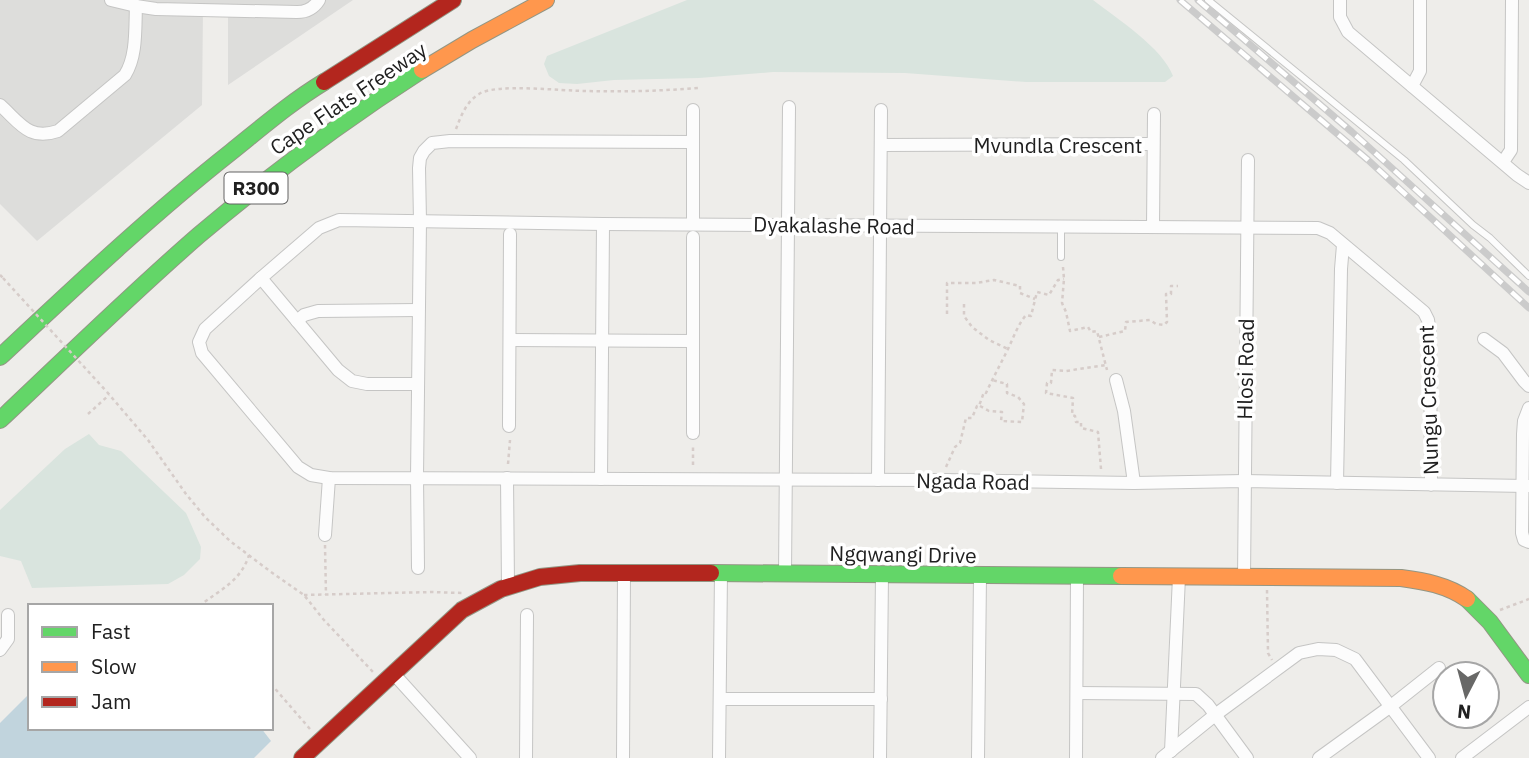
<svg xmlns="http://www.w3.org/2000/svg" width="1529" height="758" font-family="'IBM Plex Sans',sans-serif">
<style>
.residential{fill:#dddddb}
.wetland{fill:#d9e4de}
.water{fill:#c1d4dd}
.lines{fill:none;stroke-linecap:round;stroke-linejoin:round}
.lane-casing{stroke:#c5c5c4;stroke-width:8}
.street-casing{stroke:#c5c5c4;stroke-width:14}
.fast-casing{stroke:#939684;stroke-width:18}
.slow-casing{stroke:#939684;stroke-width:18}
.jam-casing{stroke:#939684;stroke-width:18}
.path{stroke:#d6ccc9;stroke-width:2.5;stroke-dasharray:3.5 3.5;stroke-linecap:butt}
.lane{stroke:#fcfcfc;stroke-width:6}
.street{stroke:#fcfcfc;stroke-width:12}
.fast{stroke:#63d668;stroke-width:16}
.slow{stroke:#ff974d;stroke-width:16}
.jam{stroke:#b3261e;stroke-width:16}
.rail-casing{stroke:#cbcbcb;stroke-width:7}
.rail{stroke:#fff;stroke-width:4.5;stroke-dasharray:13;stroke-linecap:butt}
.path-bridge{stroke:#d6ccc9;stroke-width:2.5;stroke-dasharray:3.5 3.5;stroke-linecap:butt}
.labels{text-anchor:middle;dominant-baseline:central;stroke-width:7;stroke-linejoin:round;paint-order:stroke}
.shield{fill:#fff;stroke:#636363;stroke-width:2}
.shield-label{font-size:19px;font-weight:bold;fill:#202020}
.street-label{font-size:21px;fill:#202020;stroke:#fff}
</style>
<rect width="100%" height="100%" fill="#eeedea"/>
<path class="residential" d="M0,0H353L228,85V11L203,9L202,105L37,241L0,204Z"/>
<g class="wetland">
<path d="M687,0H1093C1116,18 1163,48 1173,76L1165,82H1026L905,73L773,72L699,78L614,80L577,84L559,83L549,76L544,64L547,56Z"/>
<path d="M89,434L99,445L121,451L186,513L201,547L200,559L184,575L168,584L32,588L21,561L0,556V510L65,449Z"/>
</g>
<path class="water" d="M30,693V728H261L271,741L254,758H0V723Z"/>
<g class="lines">
<g class="lane-casing">
<g id="lane">
<path d="M1208,0L1404,160L1473,225L1490,238L1529,276"/>
<path d="M1061,227V257"/>
</g>
</g>
<g class="street-casing">
<g id="street">
<path d="M111,0L136,6L156,9L297,12C307,12 314,8 319,0"/>
<path d="M1340,0V17L1348,32L1517,175L1529,183"/>
<path d="M1412,86L1420,71V0"/>
<path d="M0,105C20,123 29,141 58,131L125,75C137,56 135,29 136,6"/>
<path d="M881,145L1153,144"/>
<path d="M1503,162L1511,150L1512,0"/>
<path d="M693,224V110"/>
<path d="M1153,227L1154,114"/>
<path d="M693,237V433"/>
<path d="M261,278L338,370L352,381L367,384H418"/>
<path d="M297,321L304,315L318,311L418,310"/>
<path d="M1484,339L1503,353L1524,381L1529,386"/>
<path d="M510,340L692,341"/>
<path d="M1116,380L1124,411L1134,483"/>
<path d="M1529,408L1524,421L1523,434L1522,533L1524,540L1529,542"/>
<path d="M509,426L510,234"/>
<path d="M507,478L508,585"/>
<path d="M601,479L603,224"/>
<path d="M878,480L881,110"/>
<path d="M1337,483L1341,269L1343,245"/>
<path d="M1431,485L1430,332L1428,320L1424,312L1330,233L1318,228L603,224L339,220L319,228L261,278L205,329L199,342L202,353L298,467L311,475L329,478L943,480L1134,483L1244,481L1529,486"/>
<path d="M325,535L329,478"/>
<path d="M418,568L417,477L420,221L419,168L420,158L424,151L432,143L450,141L693,142"/>
<path d="M785,574L789,107"/>
<path d="M1244,578L1248,160"/>
<path d="M0,650L8,639V615"/>
<path d="M393,673L470,758"/>
<path d="M1077,693L1196,694L1208,705L1247,758"/>
<path d="M720,699H881"/>
<path d="M1171,751L1179,577"/>
<path d="M526,758L527,615"/>
<path d="M623,758L624,572"/>
<path d="M719,758L721,573"/>
<path d="M880,758L882,575"/>
<path d="M978,758L980,576"/>
<path d="M1076,758L1077,576"/>
<path d="M1162,758L1215,715L1299,653L1318,649L1336,650L1355,659L1429,758"/>
<path d="M1319,758L1391,706L1439,668"/>
<path d="M1462,758L1529,707"/>
</g>
</g>
<g class="fast-casing">
<g id="fast">
<path d="M0,357C75,287 150,216 231,152C261,128 291,102 324,82"/>
<path d="M0,420C66,358 131,294 199,235C270,175 344,120 422,70"/>
<path d="M711,573L1121,576"/>
<path d="M1467,599L1490,622L1529,675"/>
</g>
</g>
<g class="slow-casing">
<g id="slow">
<path d="M422,70L472,40L546,0"/>
<path d="M1121,576L1401,578C1424,581 1447,585 1467,599"/>
</g>
</g>
<g class="jam-casing">
<g id="jam">
<path d="M324,82L453,0"/>
<path d="M302,758L462,610L501,589L540,577L580,573H711"/>
</g>
</g>
<g class="path">
<path d="M456,129C461,116 466,102 479,94C496,83 562,91 585,91C623,92 660,91 698,88"/>
<path d="M1063,267L1064,279L1062,303L1066,312L1070,331L1088,327L1091,332L1097,331L1107,370"/>
<path d="M0,275L3,278"/>
<path d="M964,304V316L972,327L989,340L1008,349"/>
<path d="M947,314V283H976L994,280L1020,286V293L1035,299"/>
<path d="M1099,337L1125,331L1126,322L1150,320L1156,324L1164,325L1167,322L1166,294H1171V286H1178"/>
<path d="M107,392L148,440L186,494L205,517L230,541L271,572L304,595L323,619L374,673"/>
<path d="M980,406L989,411L1002,412L1001,421L1022,422L1024,404L1018,397L1007,393V384L992,380"/>
<path d="M88,414L109,395"/>
<path d="M508,464L510,440"/>
<path d="M693,465V444"/>
<path d="M946,467L955,447L960,443L966,418H972L977,406H979L984,392L986,393C993,378 1000,365 1007,351C1013,339 1017,326 1026,315L1031,316L1037,292L1049,295L1058,280L1064,279"/>
<path d="M1101,469L1098,432L1081,428V422H1076L1075,416L1072,415L1073,398L1046,393L1047,383H1051L1052,370L1066,371L1106,365"/>
<path d="M325,545L326,595"/>
<path d="M1267,590L1268,653L1272,660"/>
<path d="M304,595L432,592L462,593"/>
<path d="M199,606C220,590 241,581 249,555"/>
<path d="M1500,610L1529,599"/>
<path d="M271,684L310,729"/>
</g>
<use href="#lane" class="lane"/>
<use href="#street" class="street"/>
<use href="#fast" class="fast"/>
<use href="#slow" class="slow"/>
<use href="#jam" class="jam"/>
<g class="rail-casing">
<g id="rail">
<path d="M1180,0L1368,160L1529,308"/>
<path d="M1198,0L1352,132L1529,292"/>
</g>
</g>
<use href="#rail" class="rail"/>
<path class="path-bridge" d="M3,278L107,392"/>
</g>
<g class="labels">
<rect class="shield" x="224.5" y="172.5" width="63" height="31" rx="5"/>
<g class="shield-label">
<text x="256" y="188">R300</text>
</g>
<g class="street-label">
<text transform="translate(348 98) rotate(-34)">Cape Flats Freeway</text>
<text x="1058" y="145">Mvundla Crescent</text>
<text transform="translate(834 225) rotate(1)">Dyakalashe Road</text>
<text transform="translate(1245 369) rotate(-89)">Hlosi Road</text>
<text transform="translate(1428 400) rotate(-92)">Nungu Crescent</text>
<text transform="translate(973 481) rotate(1)">Ngada Road</text>
<text transform="translate(903 554) rotate(1)">Ngqwangi Drive</text>
</g>
</g>
<rect x="28" y="604" width="245" height="126" fill="#ffffff" stroke="#a6a6a6" stroke-width="2"/>
<rect x="42" y="627" width="35" height="10" fill="#63d668" stroke="#a6a6a6" stroke-width="2"/>
<text x="91" y="639" font-size="21" fill="#202020">Fast</text>
<rect x="42" y="662" width="35" height="10" fill="#ff974d" stroke="#a6a6a6" stroke-width="2"/>
<text x="91" y="674" font-size="21" fill="#202020">Slow</text>
<rect x="42" y="697" width="35" height="10" fill="#b3261e" stroke="#a6a6a6" stroke-width="2"/>
<text x="91" y="709" font-size="21" fill="#202020">Jam</text>
<g transform="translate(1466 695) rotate(186)"><circle r="33" fill="#ffffff" stroke="#a6a6a6" stroke-width="2"/>
<path d="M0-5L12 26L0 18L-12 26Z" fill="#686867"/>
<text y="-10" font-size="19" font-weight="bold" text-anchor="middle" fill="#202020">N</text>
</g>
</svg>
